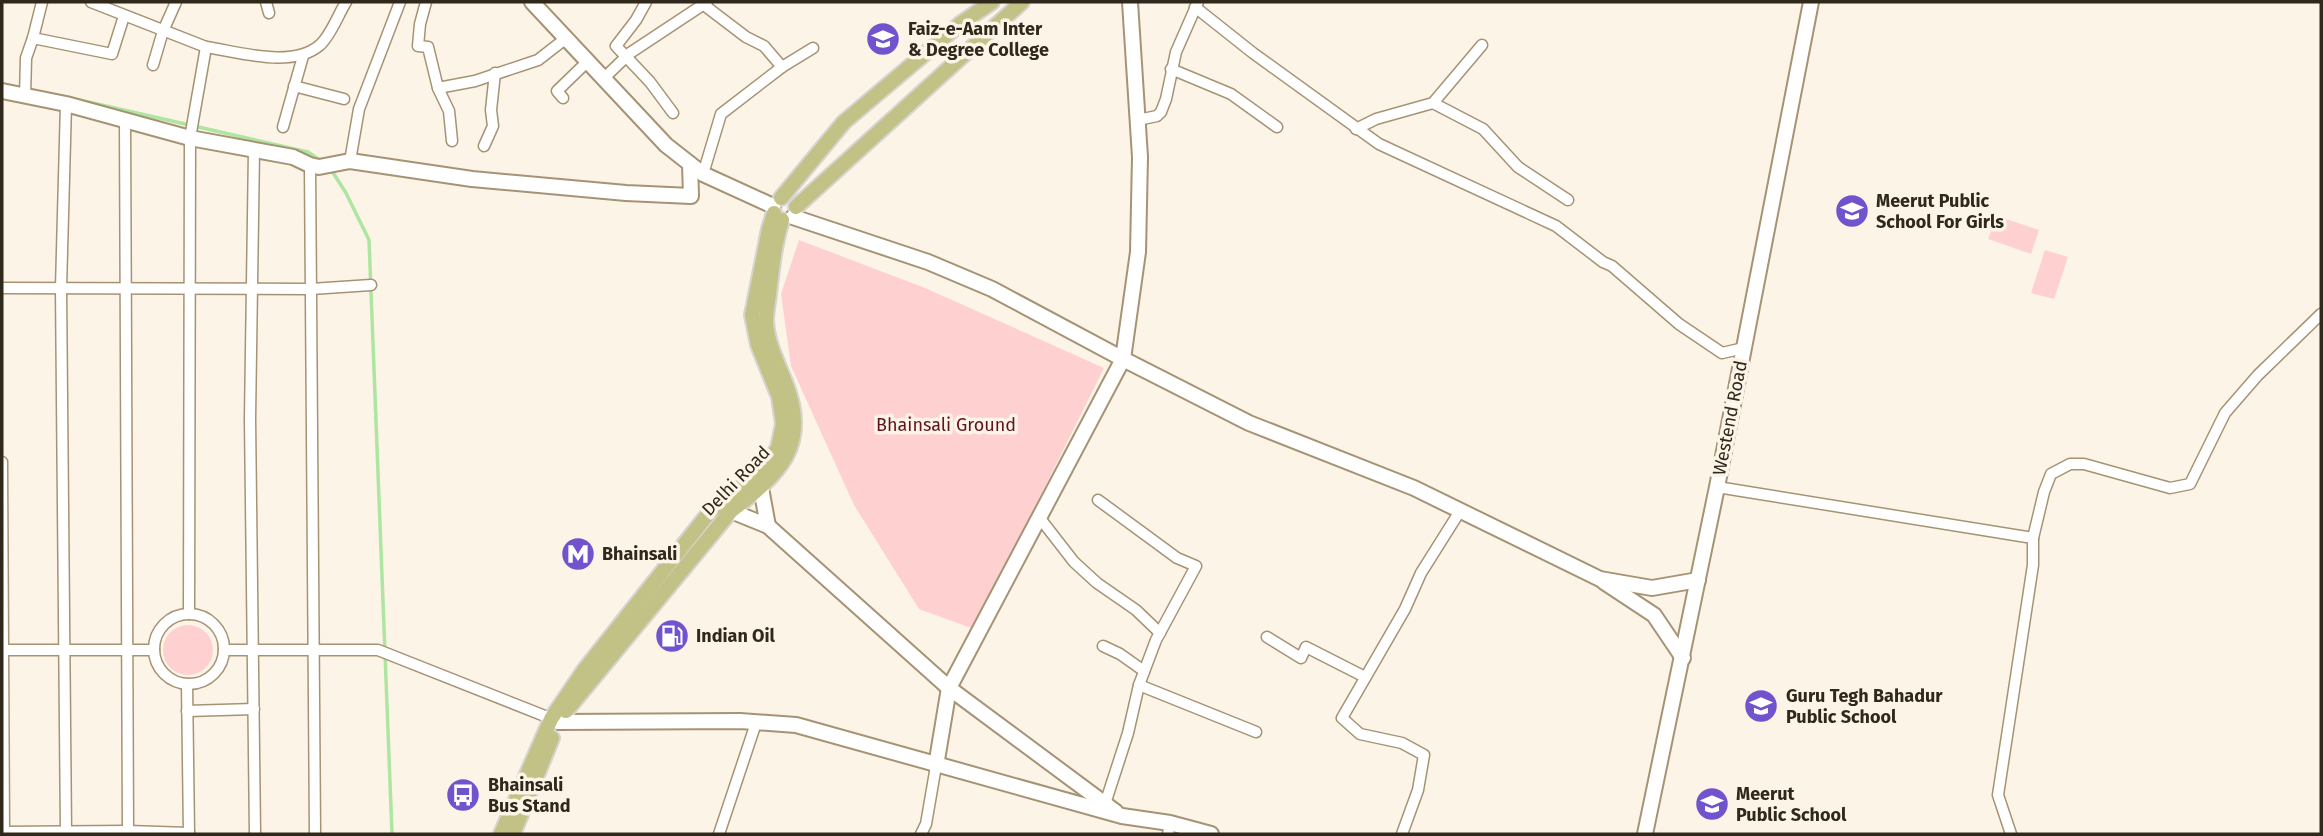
<svg xmlns="http://www.w3.org/2000/svg" width="2323" height="836" font-family="'Fira Sans',sans-serif">
<style>
.green{fill:#fed0cf}
.lines{fill:none;stroke-linecap:round;stroke-linejoin:round}
.stream{stroke:#aee5a1;stroke-width:3.5}
.street-casing{stroke:#a69374;stroke-width:13}
.secondary-casing{stroke:#a69374;stroke-width:18}
.primary-casing{stroke:#d5d4d1;stroke-width:18}
.street{stroke:#fff;stroke-width:10}
.secondary{stroke:#fff;stroke-width:14}
.primary{stroke:#c2c286;stroke-width:14}
.labels{text-anchor:middle;dominant-baseline:central;stroke-width:7;stroke-linejoin:round;paint-order:stroke}
.poi-label{font-size:18px;font-weight:bold;fill:#2f281b;stroke:#fcf4e7;text-anchor:start}
.street-label{font-size:18px;fill:#2f281b;stroke:#fcf4e7}
.park-label{font-size:18px;fill:#61131c;stroke:#fcf4e7}
</style>
<rect width="100%" height="100%" fill="#fcf4e7"/>
<g class="green">
<path d="M1997,216L2039,230L2031,254L1988,239Z"/>
<path d="M799,240L925,288L1104,368L974,629L919,609L854,505L791,366L781,294Z"/>
<path d="M2045,250L2068,257L2054,299L2031,293Z"/>
<circle cx="188" cy="650" r="25"/>
</g>
<g class="lines">
<g class="stream">
<path d="M62,96L308,152L321,161"/>
<path d="M330,168L346,193L369,240L392,834"/>
</g>
<g class="street-casing">
<g id="street">
<path d="M42,2L33,38L112,54L124,16"/>
<path d="M91,2L206,47"/>
<path d="M266,2L269,13"/>
<path d="M426,2L420,24L418,46L428,47L438,88L475,81L538,60L565,39"/>
<path d="M646,2L636,20L616,46L650,82L673,113"/>
<path d="M1195,7L1253,53L1379,144L1556,226L1603,262L1612,266L1679,324L1722,353L1744,348"/>
<path d="M153,65L163,31L176,2"/>
<path d="M782,67L813,48"/>
<path d="M1171,69L1231,94L1277,127"/>
<path d="M603,79L630,53L707,2"/>
<path d="M294,86L344,99"/>
<path d="M438,88L449,111L452,141"/>
<path d="M25,96L26,58L33,38"/>
<path d="M563,98L557,91L587,62"/>
<path d="M1433,103L1483,129L1518,167L1568,200"/>
<path d="M125,120L128,834"/>
<path d="M1138,120L1157,116L1161,112L1166,99L1176,52L1198,2"/>
<path d="M283,127L303,56"/>
<path d="M1356,129L1376,119L1433,103L1482,45"/>
<path d="M484,146L493,126L491,110L495,73"/>
<path d="M254,150L250,419L255,834"/>
<path d="M350,161L359,109L400,2"/>
<path d="M310,165L315,834"/>
<path d="M703,174L721,114L782,67L764,46L746,37L704,5"/>
<path d="M2,288L311,289L371,285"/>
<path d="M2,462L4,834"/>
<path d="M1717,487L2033,538L2044,492L2051,474L2070,464H2084L2170,488L2190,484L2225,413L2258,375L2321,314"/>
<path d="M1098,500L1177,558L1196,566L1156,640L1139,685L1128,733L1105,804"/>
<path d="M1039,517L1074,562L1097,583L1136,610L1160,633"/>
<circle cx="189" cy="649" r="35"/>
<path d="M189,614L190,138L206,47C240,52 292,69 320,45C331,35 338,15 346,2"/>
<path d="M1267,637L1301,658L1306,647L1365,677"/>
<path d="M1103,646L1120,654L1144,671"/>
<path d="M2,650H154"/>
<path d="M224,650H378L555,720"/>
<path d="M187,684L189,834"/>
<path d="M1139,685L1256,732"/>
<path d="M187,711L254,709"/>
<path d="M2,832L128,831L189,833"/>
<path d="M66,834L61,288L66,104"/>
<path d="M719,834L756,723"/>
<path d="M921,834L926,824L936,766"/>
<path d="M1168,834L1170,823"/>
<path d="M1402,834L1418,790L1424,755L1402,743L1360,734L1342,718L1405,609L1421,573L1460,511"/>
<path d="M2011,834L1998,795L2033,565V538"/>
</g>
</g>
<g class="secondary-casing">
<g id="secondary">
<path d="M532,2L666,145L703,174L773,206"/>
<path d="M2,91L66,104L190,138L293,157L310,165L319,167L350,161L472,179L626,193L691,196L690,164"/>
<path d="M793,217L928,262L992,289L1123,359L1249,423L1414,488L1600,579L1652,588L1698,580"/>
<path d="M754,479L761,488L768,526"/>
<path d="M724,504L731,511L768,526L949,688L1116,812"/>
<path d="M1604,582L1654,615L1683,658"/>
<path d="M558,722L740,721L796,725L1122,816L1170,823L1211,834"/>
<path d="M936,766L949,688L1123,359L1138,252L1140,157L1130,2"/>
<path d="M1645,834L1717,487L1811,2"/>
</g>
</g>
<g class="primary-casing">
<g id="primary">
<path d="M781,198L844,122L960,24L992,2"/>
<path d="M796,207L1022,2"/>
<path d="M566,711L731,511C779,474 811,446 785,382C777,362 767,342 766,321C766,312 768,303 769,294C772,269 774,245 782,220"/>
<path d="M501,834L551,719L585,669L709,513L761,471L778,448L783,424L779,397L758,345L752,315L769,229L774,213"/>
<path d="M513,834L552,738"/>
</g>
</g>
<use href="#street" class="street"/>
<use href="#secondary" class="secondary"/>
<use href="#primary" class="primary"/>
</g>
<defs>
<g id="university-disc" transform="scale(1.75)"><circle r="9.5" fill="#7153cd" stroke="#fcf4e7"/><path d="M0-5L7-2L0 1L-7-2ZM-4 1L0 2.5L4 1V4Q0 6-4 4Z" fill="#fff"/></g>
<g id="school-disc" transform="scale(1.75)"><circle r="9.5" fill="#7153cd" stroke="#fcf4e7"/><path d="M0-5L7-2L0 1L-7-2ZM-4 1L0 2.5L4 1V4Q0 6-4 4Z" fill="#fff"/></g>
<g id="metro-disc" transform="scale(1.75)"><circle r="9.5" fill="#7153cd" stroke="#fcf4e7"/><path d="M-5.5 5V-5H-3L0 0L3-5H5.5V5H3V-.5L0 4L-3-.5V5Z" fill="#fff"/></g>
<g id="fuel-disc" transform="scale(1.75)"><circle r="9.5" fill="#7153cd" stroke="#fcf4e7"/><path d="M-5.5-6h7V0h2V4h1.3V-2.5L3-4.5l.8-.8L6-3V5H2.5V1h-1V6h-7ZM-4.2-4.7v3.2H.2V-4.7Z" fill="#fff"/></g>
<g id="bus-disc" transform="scale(1.75)"><circle r="9.5" fill="#7153cd" stroke="#fcf4e7"/><path d="M-5-6H5V4H4V6H2V4H-2V6H-4V4H-5ZM-3.5-4V0h7V-4ZM-3.5 1.2v1.5H-2V1.2ZM2 1.2v1.5H3.5V1.2Z" fill="#fff"/></g>
</defs>
<g fill-rule="evenodd">
<use href="#university-disc" x="883" y="39"/>
<use href="#school-disc" x="1852" y="211"/>
<use href="#metro-disc" x="578" y="554"/>
<use href="#fuel-disc" x="672" y="636"/>
<use href="#school-disc" x="1761" y="706"/>
<use href="#bus-disc" x="463" y="795"/>
<use href="#school-disc" x="1712" y="804"/>
</g>
<g class="labels">
<g class="poi-label">
<text x="908" y="29">Faiz-e-Aam Inter<tspan x="908" dy="21">&amp; Degree College</tspan></text>
<text x="1876" y="201">Meerut Public<tspan x="1876" dy="21">School For Girls</tspan></text>
<text x="602" y="554">Bhainsali</text>
<text x="696" y="636">Indian Oil</text>
<text x="1786" y="696">Guru Tegh Bahadur<tspan x="1786" dy="21">Public School</tspan></text>
<text x="488" y="785">Bhainsali<tspan x="488" dy="21">Bus Stand</tspan></text>
<text x="1736" y="794">Meerut<tspan x="1736" dy="21">Public School</tspan></text>
</g>
<g class="street-label">
<text transform="translate(1730 418) rotate(-79)">Westend Road</text>
<text transform="translate(736 481) rotate(-46)">Delhi Road</text>
</g>
<g class="park-label">
<text x="946" y="425">Bhainsali Ground</text>
</g>
</g>
<rect width="2323" height="836" fill="none" stroke="#2f281b" stroke-width="7"/>
</svg>
